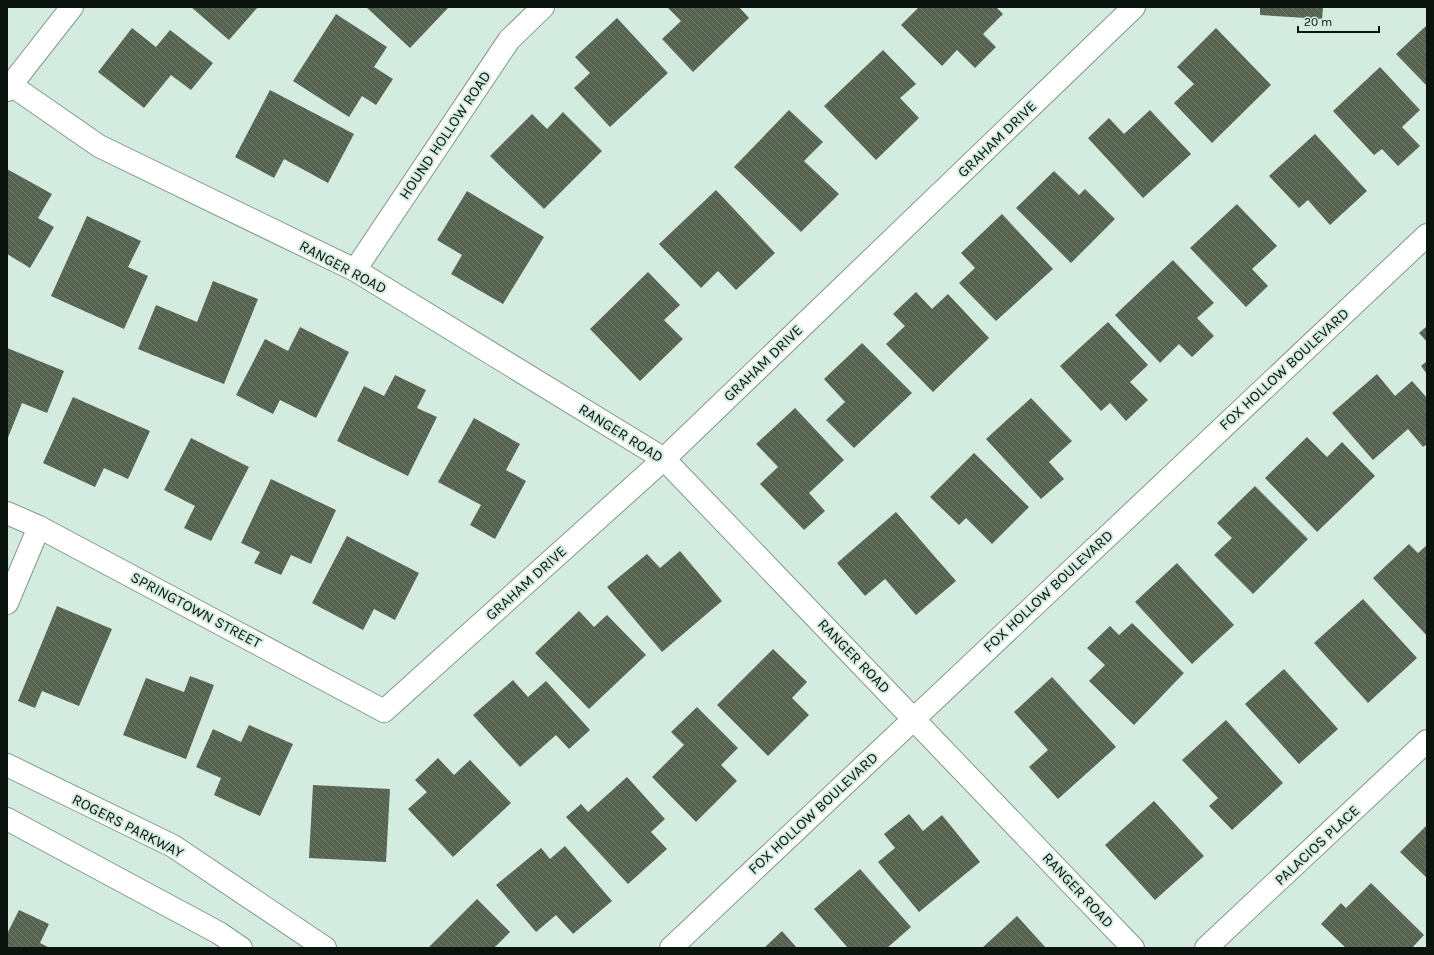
<svg xmlns="http://www.w3.org/2000/svg" width="1434" height="955" font-family="Karla,sans-serif">
<style>
.building{fill:url(#building-back-hatch)}
.lines{fill:none;stroke-linecap:round;stroke-linejoin:round}
.minor-casing{stroke:#81988c;stroke-width:24}
.minor{stroke:#fff;stroke-width:22}
.labels{text-anchor:middle;dominant-baseline:central;stroke-width:4;stroke-linejoin:round;paint-order:stroke}
.street-label{font-size:15px;fill:#0a130e;stroke:#d3ecdf}
</style>
<defs>
<pattern id="building-back-hatch" width="6" height="6" patternUnits="userSpaceOnUse"><rect width="6" height="6" fill="#576351"/><path d="M-1 5l2 2M0 0l6 6M5-1l2 2" fill="none" stroke="#6f786a"/></pattern>
</defs>
<rect width="100%" height="100%" fill="#d3ecdf"/>
<g class="building">
<path d="M191,7H258L229,40Z"/>
<path d="M366,7H447L448,8L410,48Z"/>
<path d="M667,7H739L749,18L693,72L662,39L681,21Z"/>
<path d="M919,7H996L1003,14L983,34L996,47L975,68L957,50L942,66L901,25Z"/>
<path d="M1260,7H1323L1322,19L1260,15Z"/>
<path d="M336,14L387,47L374,67L393,79L376,105L362,96L349,117L293,81Z"/>
<path d="M617,18L668,73L610,127L574,88L590,73L575,57Z"/>
<path d="M1427,25V86L1396,54Z"/>
<path d="M132,28L156,47L170,30L213,63L191,90L171,75L144,108L98,72Z"/>
<path d="M1216,28L1271,85L1212,143L1174,103L1194,84L1177,67Z"/>
<path d="M883,50L916,84L900,98L919,118L876,160L824,106Z"/>
<path d="M1380,67L1420,110L1402,127L1420,146L1398,166L1382,149L1374,155L1333,111Z"/>
<path d="M270,90L354,134L328,183L284,159L274,178L235,157Z"/>
<path d="M789,110L823,142L804,161L839,194L801,232L734,167Z"/>
<path d="M1150,110L1191,154L1143,198L1088,138L1109,118L1124,134Z"/>
<path d="M563,112L602,151L544,209L490,156L532,114L547,129Z"/>
<path d="M1315,134L1367,191L1330,225L1308,200L1299,208L1269,176Z"/>
<path d="M7,169L52,194L38,218L54,227L30,268L7,254Z"/>
<path d="M1054,171L1079,195L1085,189L1115,219L1071,263L1016,208Z"/>
<path d="M716,190L775,253L736,290L718,271L701,288L659,244Z"/>
<path d="M467,191L544,237L503,304L451,274L462,255L437,240Z"/>
<path d="M1237,204L1277,246L1252,269L1268,286L1246,307L1190,248Z"/>
<path d="M1002,214L1053,269L996,321L959,283L975,268L961,253Z"/>
<path d="M87,216L141,241L128,267L148,276L124,329L51,296Z"/>
<path d="M1173,260L1214,303L1197,318L1214,336L1192,357L1179,344L1160,363L1115,315Z"/>
<path d="M648,272L680,305L664,320L683,339L640,381L590,329Z"/>
<path d="M213,281L258,299L224,384L138,349L156,305L197,322Z"/>
<path d="M916,292L932,309L948,294L989,338L933,392L886,344L905,326L893,314Z"/>
<path d="M1108,322L1148,365L1130,382L1148,400L1126,421L1110,403L1101,411L1060,366Z"/>
<path d="M1427,326V342L1419,333Z"/>
<path d="M300,327L349,352L316,418L280,400L273,414L236,395L265,339L288,351Z"/>
<path d="M862,343L912,393L854,448L826,420L845,402L824,379Z"/>
<path d="M7,348L64,371L47,413L22,403L7,440Z"/>
<path d="M1427,361V374L1421,366Z"/>
<path d="M1377,374L1395,396L1412,381L1427,398V444L1423,447L1408,429L1373,460L1332,413Z"/>
<path d="M395,375L426,390L417,408L437,417L408,476L337,441L364,386L384,396Z"/>
<path d="M73,397L150,431L128,479L104,468L95,487L43,463Z"/>
<path d="M1031,398L1072,441L1049,462L1064,479L1041,499L986,439Z"/>
<path d="M795,408L844,460L809,493L825,511L804,530L760,484L778,467L756,444Z"/>
<path d="M474,418L520,444L506,470L526,481L495,539L470,525L481,505L438,482Z"/>
<path d="M1307,437L1327,457L1342,442L1375,476L1317,532L1265,478Z"/>
<path d="M191,438L249,467L211,541L184,528L195,506L164,490Z"/>
<path d="M974,453L1029,507L992,544L966,518L959,525L930,497Z"/>
<path d="M271,479L336,510L311,564L291,555L281,575L254,563L260,552L241,543Z"/>
<path d="M1255,486L1308,539L1253,594L1214,555L1232,538L1217,523Z"/>
<path d="M896,512L956,581L916,615L885,579L865,596L837,563Z"/>
<path d="M347,536L419,573L395,620L374,609L363,630L312,603Z"/>
<path d="M1409,544L1418,553L1427,545V636L1373,578Z"/>
<path d="M680,551L722,601L662,652L607,587L647,554L660,568Z"/>
<path d="M1177,563L1234,625L1192,664L1135,602Z"/>
<path d="M1363,599L1417,658L1368,703L1314,643Z"/>
<path d="M57,606L112,629L79,706L42,691L35,708L18,701Z"/>
<path d="M579,611L594,627L607,615L646,655L589,709L535,653Z"/>
<path d="M1132,623L1184,673L1134,725L1089,681L1105,665L1087,648L1110,626L1119,635Z"/>
<path d="M773,649L807,682L792,698L809,715L768,756L717,705Z"/>
<path d="M1284,669L1338,729L1299,764L1245,704Z"/>
<path d="M190,676L214,685L186,759L123,735L146,678L184,692Z"/>
<path d="M1052,677L1116,747L1058,799L1029,767L1048,750L1014,712Z"/>
<path d="M513,680L528,697L546,681L590,730L569,749L556,735L520,767L473,715Z"/>
<path d="M697,707L738,748L721,765L737,781L696,822L652,777L684,745L671,732Z"/>
<path d="M1226,720L1283,783L1232,830L1209,806L1218,798L1182,760Z"/>
<path d="M249,725L293,744L260,816L214,795L221,778L196,767L213,729L241,742Z"/>
<path d="M438,758L454,775L470,760L511,803L453,857L408,809L427,792L415,780Z"/>
<path d="M627,777L665,819L651,832L667,849L628,884L566,817L581,804L588,812Z"/>
<path d="M313,785L390,789L386,862L309,858Z"/>
<path d="M1154,801L1204,856L1155,900L1105,845Z"/>
<path d="M909,814L923,831L942,815L980,862L919,912L878,862L895,848L884,834Z"/>
<path d="M1427,825V878L1400,852Z"/>
<path d="M565,846L612,901L573,934L556,915L536,932L496,885L541,848L550,859Z"/>
<path d="M860,869L911,927L887,948H848L814,909Z"/>
<path d="M1371,883L1424,935L1412,948H1346L1321,924L1341,903L1346,908Z"/>
<path d="M477,899L510,932L494,948H428Z"/>
<path d="M19,910L49,924L40,943L50,948H7V934Z"/>
<path d="M1017,916L1046,948H982Z"/>
<path d="M782,931L797,948H764Z"/>
</g>
<g class="lines">
<g class="minor-casing">
<g id="minor">
<path d="M11,85L99,146L355,270L664,459L1133,948"/>
<path d="M7,90L72,7"/>
<path d="M355,270L509,40L543,7"/>
<path d="M7,513L39,527L384,711L664,459L1134,7"/>
<path d="M7,603L39,527"/>
<path d="M7,765L173,846L325,948"/>
<path d="M7,819L219,933L241,948"/>
<path d="M671,948L1427,235"/>
<path d="M1206,948L1427,741"/>
</g>
</g>
<use href="#minor" class="minor"/>
</g>
<g class="labels">
<g class="street-label">
<text transform="translate(445 135) rotate(-56)">HOUND HOLLOW ROAD</text>
<text transform="translate(997 139) rotate(-44)">GRAHAM DRIVE</text>
<text transform="translate(343 267) rotate(28)">RANGER ROAD</text>
<text transform="translate(763 363) rotate(-44)">GRAHAM DRIVE</text>
<text transform="translate(1284 369) rotate(-43)">FOX HOLLOW BOULEVARD</text>
<text transform="translate(621 433) rotate(32)">RANGER ROAD</text>
<text transform="translate(526 583) rotate(-42)">GRAHAM DRIVE</text>
<text transform="translate(1048 591) rotate(-43)">FOX HOLLOW BOULEVARD</text>
<text transform="translate(196 610) rotate(28)">SPRINGTOWN STREET</text>
<text transform="translate(854 656) rotate(46)">RANGER ROAD</text>
<text transform="translate(813 813) rotate(-43)">FOX HOLLOW BOULEVARD</text>
<text transform="translate(128 826) rotate(27)">ROGERS PARKWAY</text>
<text transform="translate(1317 845) rotate(-43)">PALACIOS PLACE</text>
<text transform="translate(1078 890) rotate(47)">RANGER ROAD</text>
</g>
</g>
<rect width="1434" height="955" fill="none" stroke="#0a130e" stroke-width="16"/>
<path d="M1298 26v6h81v-6" fill="none" stroke="#0a130e" stroke-width="2"/>
<text x="1304" y="26" font-size="12" fill="#0a130e" stroke="#d3ecdf" stroke-width="3" paint-order="stroke">20 m</text>
</svg>
